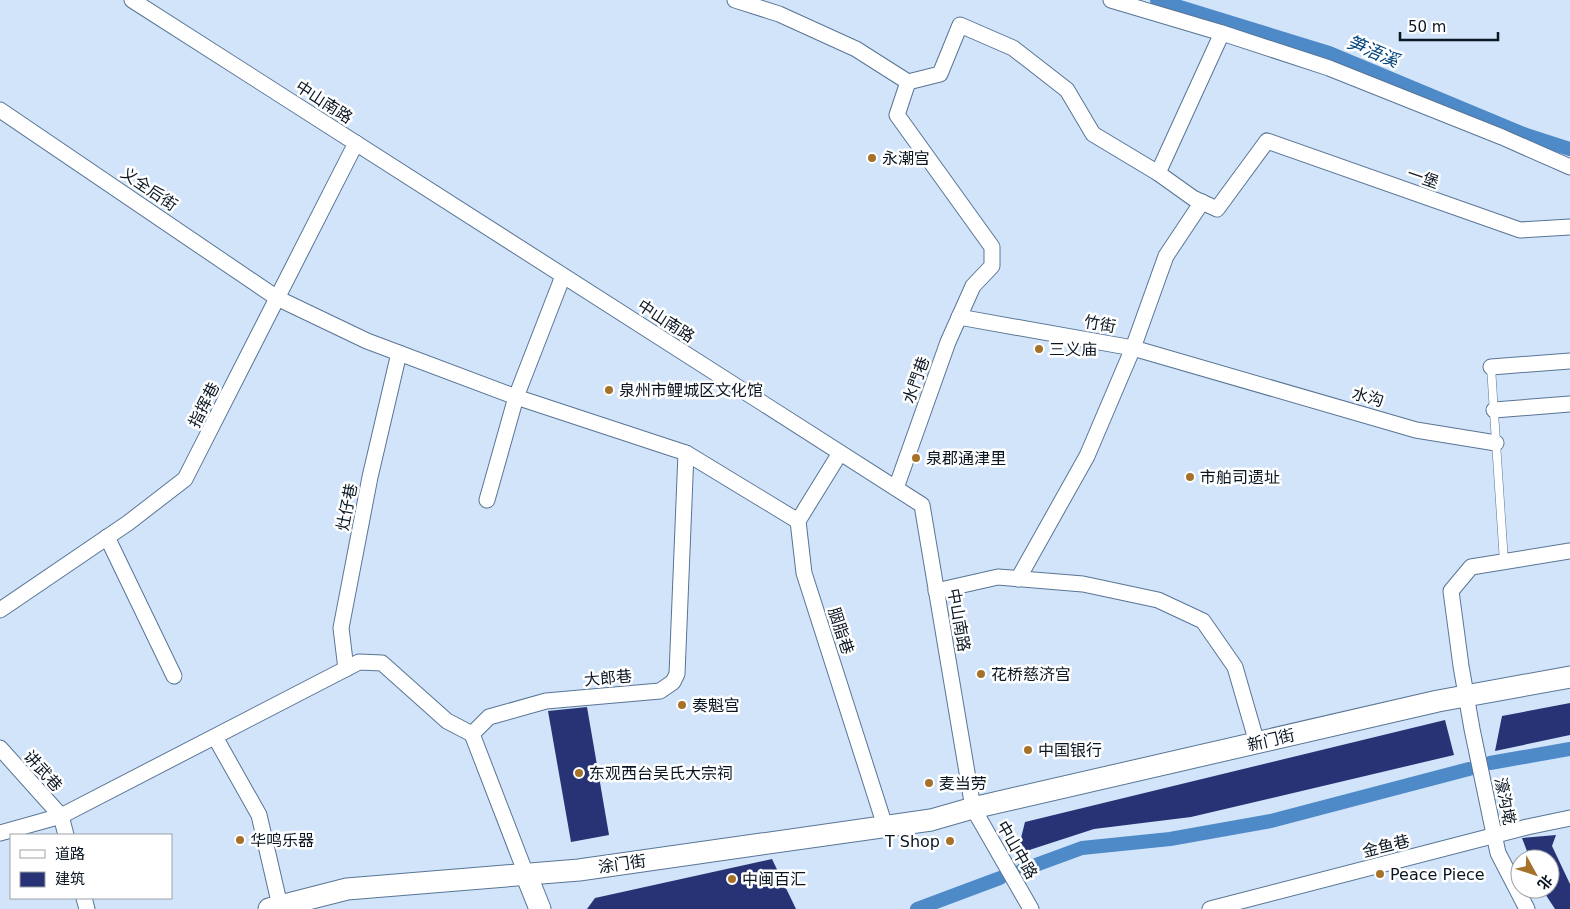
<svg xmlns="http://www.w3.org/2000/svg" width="1570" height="909" font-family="'DejaVu Sans','Noto Sans SC',sans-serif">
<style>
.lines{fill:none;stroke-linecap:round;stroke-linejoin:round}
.canal{stroke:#4e89c8;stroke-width:14}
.building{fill:#273375}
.lane-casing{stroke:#587595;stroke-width:9}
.street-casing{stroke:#587595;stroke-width:17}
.secondary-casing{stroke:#587595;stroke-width:23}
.lane{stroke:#fff;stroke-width:8}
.street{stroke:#fff;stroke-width:15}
.secondary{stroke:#fff;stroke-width:21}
.poi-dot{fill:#a6722a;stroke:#fff;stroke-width:2}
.labels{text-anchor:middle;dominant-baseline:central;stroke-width:5;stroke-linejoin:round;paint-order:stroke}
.street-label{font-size:16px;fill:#0a1622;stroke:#fff}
.poi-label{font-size:16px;fill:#0a1622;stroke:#fff;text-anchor:start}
.water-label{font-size:18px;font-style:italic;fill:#00447e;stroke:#fff}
</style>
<rect width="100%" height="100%" fill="#d1e4fa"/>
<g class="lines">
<g class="canal">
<path d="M1157,0L1329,53L1526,135L1570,149"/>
<path d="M1490,763L1570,749"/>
<path d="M1022,870L1082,848L1170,839L1271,821L1469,769"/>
<path d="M917,909L1000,878"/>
</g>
</g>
<g class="building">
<path d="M1570,703V735L1495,751L1502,716Z"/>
<path d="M587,707L609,835L571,842L548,711Z"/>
<path d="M1445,720L1454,755L1191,817L1094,829L1017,854L1025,822Z"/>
<path d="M1556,835L1552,846L1570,884V909H1555L1542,889H1550V859H1530L1522,838Z"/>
<path d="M772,859L796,909H587L595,898Z"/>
</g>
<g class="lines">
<g class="lane-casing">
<path id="lane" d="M1491,367L1504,562"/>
</g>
<g class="street-casing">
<g id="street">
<path d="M132,0L922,505L973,808L1031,909"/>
<path d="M735,0L779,14L856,49L908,82L897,115L992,247V266L973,286L948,342L896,488"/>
<path d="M1111,0L1222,33L1329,68L1502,137L1570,167"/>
<path d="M908,82L940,74L960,25L1013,48L1067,90L1093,134L1158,173L1193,198L1217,209L1267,141L1520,230L1570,227"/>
<path d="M0,110L277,298L367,341L516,397L686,453L798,521"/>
<path d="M1158,173L1222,33"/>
<path d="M959,317L1133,348L1416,430L1496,443"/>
<path d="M1491,367L1570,361"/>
<path d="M1494,410L1570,404"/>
<path d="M840,453L798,521L804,573L885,826"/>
<path d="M487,500L516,397L563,276"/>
<path d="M107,537L174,676"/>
<path d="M1018,579L1087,456L1133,348L1166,256L1202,202"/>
<path d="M936,591L998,577L1083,584L1158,600L1203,621L1235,667L1257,743"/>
<path d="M0,610L128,523L185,479L356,143"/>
<path d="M346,669L341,628L370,477L399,353"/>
<path d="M215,737L259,815L280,906"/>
<path d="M0,748L61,816L359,662L382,663L447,721L472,734"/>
<path d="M0,833L61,816L66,835"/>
<path d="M526,874L472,734L489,717L546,701L660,691L673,682L677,674L686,453"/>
<path d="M84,898L87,909"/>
<path d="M1210,909L1527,827L1570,818"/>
<path d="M1527,909L1498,853L1472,729L1461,666L1451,591L1471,567L1570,551"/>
</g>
</g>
<g class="secondary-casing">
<g id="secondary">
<path d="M526,874L540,909"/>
<path d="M269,909L347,889L579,870L931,820L973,808L1438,701L1570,677"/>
</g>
</g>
<use href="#lane" class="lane"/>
<use href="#street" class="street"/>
<use href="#secondary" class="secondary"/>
</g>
<g class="poi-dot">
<circle cx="872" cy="158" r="5"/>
<circle cx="1039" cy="349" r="5"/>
<circle cx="609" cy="390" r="5"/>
<circle cx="916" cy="458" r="5"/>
<circle cx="1190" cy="477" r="5"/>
<circle cx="981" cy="674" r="5"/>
<circle cx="682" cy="705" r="5"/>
<circle cx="1028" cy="750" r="5"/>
<circle cx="579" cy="773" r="5"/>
<circle cx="929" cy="783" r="5"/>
<circle cx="240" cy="840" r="5"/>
<circle cx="950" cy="841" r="5"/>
<circle cx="1380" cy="874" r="5"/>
<circle cx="732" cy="879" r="5"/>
</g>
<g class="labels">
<g class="street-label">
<text transform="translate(324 102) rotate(33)">中山南路</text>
<text transform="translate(1423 178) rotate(19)">一堡</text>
<text transform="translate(149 189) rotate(34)">义全后街</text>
<text transform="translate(666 321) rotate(33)">中山南路</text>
<text transform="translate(1100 324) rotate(10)">竹街</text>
<text transform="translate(916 380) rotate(-70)">水門巷</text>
<text transform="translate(1368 397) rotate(16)">水沟</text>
<text transform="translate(204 405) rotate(-63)">指挥巷</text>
<text transform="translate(347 507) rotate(-79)">灶仔巷</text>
<text transform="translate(959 620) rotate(80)">中山南路</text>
<text transform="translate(841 631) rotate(72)">胭脂巷</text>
<text transform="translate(608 678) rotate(-5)">大郎巷</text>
<text transform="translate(1271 740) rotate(-13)">新门街</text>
<text transform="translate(43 771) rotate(48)">讲武巷</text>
<text transform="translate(1505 801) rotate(78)">濠沟墘</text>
<text transform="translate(1386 846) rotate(-14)">金鱼巷</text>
<text transform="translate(1017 850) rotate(60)">中山中路</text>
<text transform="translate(622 864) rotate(-8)">涂门街</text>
</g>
<g class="poi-label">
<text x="882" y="158">永潮宫</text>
<text x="1049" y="349">三义庙</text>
<text x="619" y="390">泉州市鲤城区文化馆</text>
<text x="926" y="458">泉郡通津里</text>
<text x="1200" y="477">市舶司遗址</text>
<text x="991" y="674">花桥慈济宫</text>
<text x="692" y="705">奏魁宫</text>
<text x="1038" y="750">中国银行</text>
<text x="589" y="773">东观西台吴氏大宗祠</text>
<text x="939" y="783">麦当劳</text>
<text x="250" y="840">华鸣乐器</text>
<text x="940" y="841" text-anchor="end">T Shop</text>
<text x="1390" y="874">Peace Piece</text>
<text x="742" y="879">中闽百汇</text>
</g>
<g class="water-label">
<text transform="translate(1373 51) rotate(23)">笋浯溪</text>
</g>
</g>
<rect x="10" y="834" width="162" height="65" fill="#ffffff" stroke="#9da2a7"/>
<rect x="20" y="850" width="25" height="8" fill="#ffffff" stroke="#9da2a7"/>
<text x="55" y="859" font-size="15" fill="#0a1622">道路</text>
<rect x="20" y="872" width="25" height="15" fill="#273375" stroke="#9da2a7"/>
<text x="55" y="884" font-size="15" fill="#0a1622">建筑</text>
<g transform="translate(1535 874) rotate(130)"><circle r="24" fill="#ffffff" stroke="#9da2a7"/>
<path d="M0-4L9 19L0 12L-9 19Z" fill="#a6722a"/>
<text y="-8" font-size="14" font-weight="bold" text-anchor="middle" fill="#0a1622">北</text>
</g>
<path d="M1400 32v8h98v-8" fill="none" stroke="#0a1622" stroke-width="2.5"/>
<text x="1408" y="32" font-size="15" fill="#0a1622" stroke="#ffffff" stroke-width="4" paint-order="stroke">50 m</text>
</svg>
